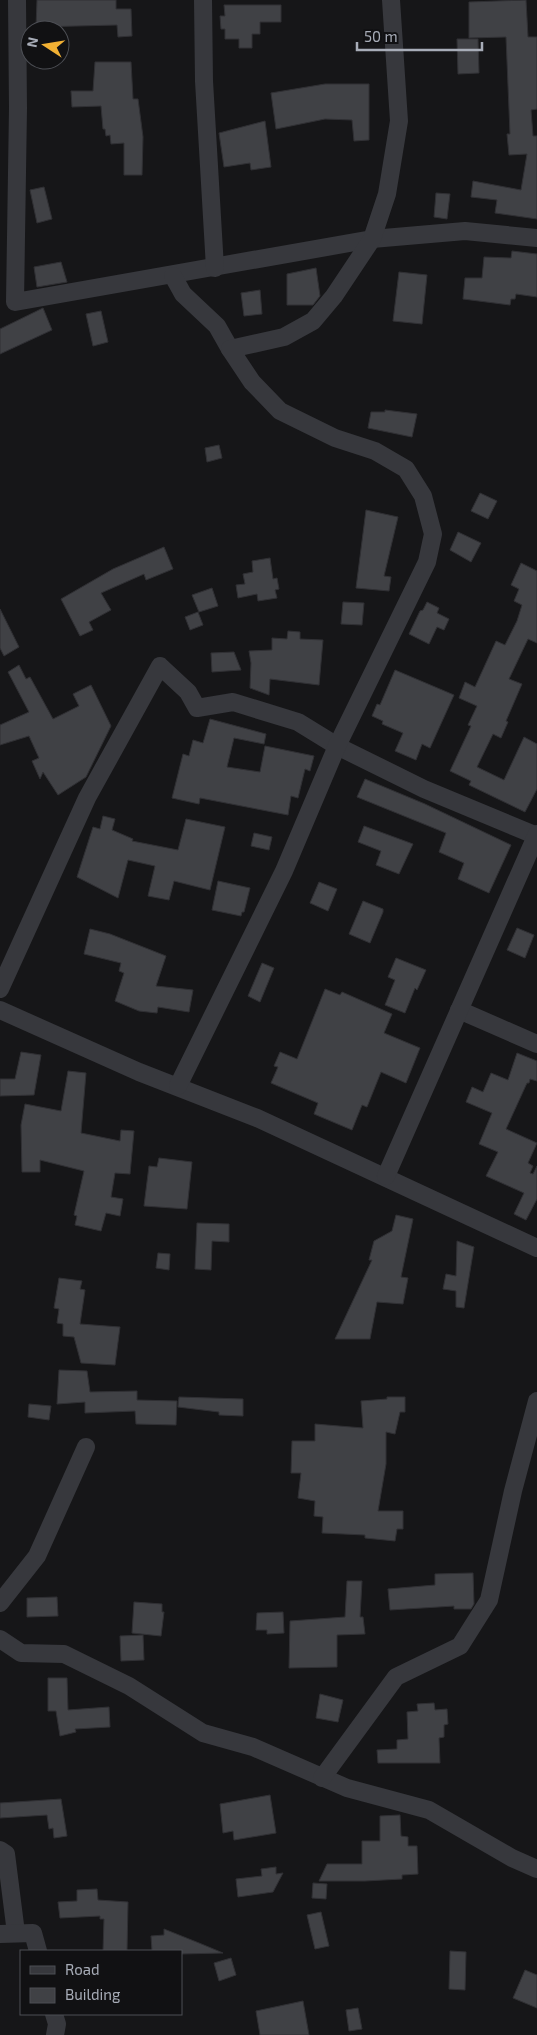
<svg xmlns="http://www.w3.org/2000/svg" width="537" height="2035" font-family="'Exo 2',sans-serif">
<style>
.building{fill:#404145;stroke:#303034}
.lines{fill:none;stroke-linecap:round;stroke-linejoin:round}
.minor{stroke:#37383d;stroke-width:18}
</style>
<rect width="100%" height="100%" fill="#161618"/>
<g class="building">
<path d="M37,0H116V9H131L132,36L118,37L117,25L36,27Z"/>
<path d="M526,0L528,37H537V109L531,110L533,136H537V219L495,213L497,200L471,197L473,181L521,190L527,154L509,155L507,134H510L506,37L469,38V2Z"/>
<path d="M224,5H281V22H260V34H252V48H239V39H225V29H221L220,16H225Z"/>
<path d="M457,39H478L479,73L458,74Z"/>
<path d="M95,62H131L133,99H138L143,137L142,175H124V143L111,144L110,135L106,136L105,129H103L101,106L72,107L71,91H93Z"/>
<path d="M325,84H369V140L354,141L352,120L325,119L276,129L271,93Z"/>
<path d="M265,121L271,167L251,170L250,163L224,167L219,133Z"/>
<path d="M44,187L52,219L37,223L30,190Z"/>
<path d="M436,193L450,194L447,219L434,217Z"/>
<path d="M512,251L537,254V297L516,294L515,299H511L510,305L463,299L465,278H482L484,257L511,258Z"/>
<path d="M61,262L67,282L37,287L34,267Z"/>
<path d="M316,268L320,296L313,305H287V274Z"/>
<path d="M399,272L427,275L422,324L393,321Z"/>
<path d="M260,290L262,314L244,316L241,293Z"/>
<path d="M43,308L52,330L0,354V329Z"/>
<path d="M101,311L108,342L93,346L86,314Z"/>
<path d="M385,410L417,414L412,437L368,428L371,412H385Z"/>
<path d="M219,445L222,458L207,462L205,448Z"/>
<path d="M480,493L497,501L488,519L471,511Z"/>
<path d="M366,510L398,517L384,576L391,577L389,591L356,588Z"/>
<path d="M458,532L481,543L471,562L450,550Z"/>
<path d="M164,547L173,569L146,580L144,574L101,593L111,610L89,622L93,630L80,636L61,599L113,569Z"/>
<path d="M270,558L273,579L277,578L279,589L275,590L277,598L258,601L257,594L238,598L236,585L245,584L243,574L253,572L252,561Z"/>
<path d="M521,563L537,571V643L528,639L509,679L522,684L506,721L508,722L501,738L493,734L477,767L504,780L524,737L537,744V789L525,812L469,785L471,781L450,771L471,726L468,725L477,706L459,698L465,682L475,687L496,641L505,645L517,621L522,605L514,601L519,589L511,585Z"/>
<path d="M212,588L218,606L199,612L192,595Z"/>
<path d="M343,602L364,603L362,625L341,624Z"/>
<path d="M427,602L439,608L437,613L449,619L444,630L437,627L429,644L409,634L420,611L423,610Z"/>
<path d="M0,609L19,647L4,656L0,648Z"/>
<path d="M198,612L203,625L190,630L185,617Z"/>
<path d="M288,631L300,632V639L323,640L319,685L270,679L269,695L250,688L251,663L249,651L272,650V638L287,639Z"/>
<path d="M234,652L241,670L212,672L211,653Z"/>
<path d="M19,665L26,679L30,677L53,719L79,706L73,694L91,685L111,726L86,777L58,795L43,772L40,779L32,761L39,758L29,736L0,745V725L29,712L8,672Z"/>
<path d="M395,670L454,695L430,748L422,744L416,760L395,751L403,733L382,724L383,721L372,716L377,704L380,705Z"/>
<path d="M210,719L266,734L264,744L234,738L227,767L260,772L265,746L314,756L310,771L305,769L298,798L291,796L288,815L200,798L199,804L172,798L183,754L189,756L193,740L203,743Z"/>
<path d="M365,779L425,804L511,845L489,893L458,879L464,863L439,852L446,833L357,797Z"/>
<path d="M103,816L115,819L112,830L133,839L132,841L178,850L186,819L225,827L210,890L174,881L169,900L148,896L155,866L128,860L118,898L79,878L77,877L93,827L100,829Z"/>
<path d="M364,826L413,844L399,874L376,865L381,851L358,842Z"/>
<path d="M254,833L272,837L269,850L251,846Z"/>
<path d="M218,881L250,888L244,912H242L241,916L212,910Z"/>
<path d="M319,882L337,889L328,911L310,903Z"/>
<path d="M363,901L383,909V912L370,943L349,934Z"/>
<path d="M517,928L534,935L525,958L507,950Z"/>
<path d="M90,929L110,934L166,956L156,986L193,990L189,1012L158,1007L157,1013L139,1011L115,1001L124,973L119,971L121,963L84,954Z"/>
<path d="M396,958L426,970L417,990L415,988L405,1013L385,1005L395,980L388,977Z"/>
<path d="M262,963L274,968L260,1002L248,996Z"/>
<path d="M325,989L340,995L342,992L392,1014L384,1033L420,1048L406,1083L381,1072L367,1107L362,1105L352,1130L314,1114L318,1103L271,1083L278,1067L274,1066L280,1052L297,1059Z"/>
<path d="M21,1052L41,1055L34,1095L0,1096V1079H15Z"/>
<path d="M517,1053L537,1061V1081L530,1079L529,1083H527L506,1129L537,1143L528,1163L533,1166L530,1173L533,1174L537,1166V1199L526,1220L514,1214L524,1193L486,1176L498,1152L479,1144L492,1113L466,1102L472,1087L483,1092L491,1073L508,1080Z"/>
<path d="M68,1071L86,1073L81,1133L120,1141L121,1130L134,1131L130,1174L115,1173L111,1197L123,1199L120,1216L106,1213L101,1231L75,1225L77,1216L74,1215L84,1171L40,1160V1172H22L21,1125L25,1104L61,1111Z"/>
<path d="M159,1158L192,1162L187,1209L144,1206L149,1166L157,1167Z"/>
<path d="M396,1215L413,1219L401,1277L408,1278L403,1304L377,1302L370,1339H335L372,1260H369L374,1241L392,1231Z"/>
<path d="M197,1223L229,1224V1242L212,1241L211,1270L195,1269Z"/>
<path d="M457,1241L474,1247L464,1308L456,1307V1291L443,1289L446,1274L456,1276Z"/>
<path d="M158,1253L170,1254L169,1270L156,1268Z"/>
<path d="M59,1278L82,1281L80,1289L85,1290L80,1324L120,1327L115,1365L81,1363L74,1337L63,1336V1324L57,1323L59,1309L54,1308Z"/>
<path d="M59,1370L87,1371L90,1392L137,1391V1400L177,1401L176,1425L136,1424L135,1411L85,1413V1402L57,1404Z"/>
<path d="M179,1397L243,1399V1416L219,1415V1412L178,1407Z"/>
<path d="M387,1397H405V1412H400L395,1434L386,1432V1464L378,1511H403V1529H397L395,1541L365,1538V1535L322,1533L323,1517L314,1516L315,1501L298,1498L301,1473H291L292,1441H315V1424L363,1428L361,1401L387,1399Z"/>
<path d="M29,1404L51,1406L49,1420L28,1417Z"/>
<path d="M473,1573L474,1604L471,1609H454V1606L390,1610L388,1589L435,1585V1574Z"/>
<path d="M347,1581H362L360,1617H363L365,1634L337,1635V1667L289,1668L290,1621L345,1617Z"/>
<path d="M57,1597L58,1616L27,1617V1598Z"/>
<path d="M134,1602L162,1604V1612H164L161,1636L132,1633Z"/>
<path d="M283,1612L284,1633L267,1634V1630H256L257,1613Z"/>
<path d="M143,1635L144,1660L121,1661L120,1636Z"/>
<path d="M48,1678H67L68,1710L109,1707L110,1727L75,1729L76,1732L60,1736L56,1711H48Z"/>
<path d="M320,1694L343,1700L338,1722L316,1718Z"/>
<path d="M434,1703L435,1710L447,1709L448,1724L444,1725V1737L439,1738L440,1763H378L377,1750L397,1749V1740L408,1739L407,1712L418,1711L417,1704Z"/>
<path d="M270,1795L276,1833L234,1840L233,1831L223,1833L220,1804Z"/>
<path d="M61,1799L67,1836L54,1838L53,1828L49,1829L47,1815L0,1818V1803Z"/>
<path d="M400,1815L401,1836L408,1837V1846H417L418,1874L402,1875V1879L365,1881H319L327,1864H362V1841H380V1816Z"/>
<path d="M276,1867V1874L283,1873L273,1892L238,1897L236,1879L262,1876L261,1869Z"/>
<path d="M313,1883L327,1884L326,1899L312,1898Z"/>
<path d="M97,1889L98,1900L128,1902L127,1951H103L104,1919H100V1916L60,1918L58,1902L77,1901V1890Z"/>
<path d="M321,1912L329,1946L315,1949L307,1915Z"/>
<path d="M164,1929L199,1943L223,1953L181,1954V1951H152L151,1936L164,1935Z"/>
<path d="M450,1951L466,1952L465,1990L449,1989Z"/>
<path d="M231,1958L236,1975L219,1981L214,1963Z"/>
<path d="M525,1970L537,1975V2008L513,1998Z"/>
<path d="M303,2001L309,2035H260L256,2011Z"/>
<path d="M358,2008L362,2029L349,2031L346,2010Z"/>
</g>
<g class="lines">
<g class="minor">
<path d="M17,0L18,108L15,302L372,239L465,231L537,238"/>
<path d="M203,0L204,81L215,268"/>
<path d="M173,276L183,294L217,326L230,349"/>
<path d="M0,989L87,798L160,666L188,692L197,708L233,702L298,722L337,746L424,789L537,836"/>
<path d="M0,1010L139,1072L257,1118L537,1248"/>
<path d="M459,1010L537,1044"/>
<path d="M178,1086L284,871L337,746L427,562L433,534L423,496L406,469L375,451L335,438L280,411L252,382L230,349L284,337L313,321L334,296L372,239L387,194L399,121L391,0"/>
<path d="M386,1176L537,834"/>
<path d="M0,1603L37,1556L86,1447"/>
<path d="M0,1639L21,1653L64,1654L129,1686L203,1733L253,1747L347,1788L429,1810L512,1858L537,1869"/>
<path d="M322,1778L396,1677L460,1646L489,1600L513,1491L537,1401"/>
<path d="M0,1850L6,1854L16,1933"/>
<path d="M0,1934L33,1933L38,1951"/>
<path d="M54,2014L57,2024L55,2035"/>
</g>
</g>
<rect x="20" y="1950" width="162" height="65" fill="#111113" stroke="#4d4f55"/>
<rect x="30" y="1966" width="25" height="8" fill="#37383d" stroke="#4d4f55"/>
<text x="65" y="1975" font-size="15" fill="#a8adb8">Road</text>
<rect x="30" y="1988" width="25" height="15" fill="#404145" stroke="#4d4f55"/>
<text x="65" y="2000" font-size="15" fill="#a8adb8">Building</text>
<g transform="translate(45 45) rotate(282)"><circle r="24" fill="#111113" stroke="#4d4f55"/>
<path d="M0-4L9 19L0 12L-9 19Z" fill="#f2b134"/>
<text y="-8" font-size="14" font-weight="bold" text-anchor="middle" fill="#a8adb8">N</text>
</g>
<path d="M357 42v8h125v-8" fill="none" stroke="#a8adb8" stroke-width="2.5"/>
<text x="364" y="42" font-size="15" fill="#a8adb8" stroke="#111113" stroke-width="4" paint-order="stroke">50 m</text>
</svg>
